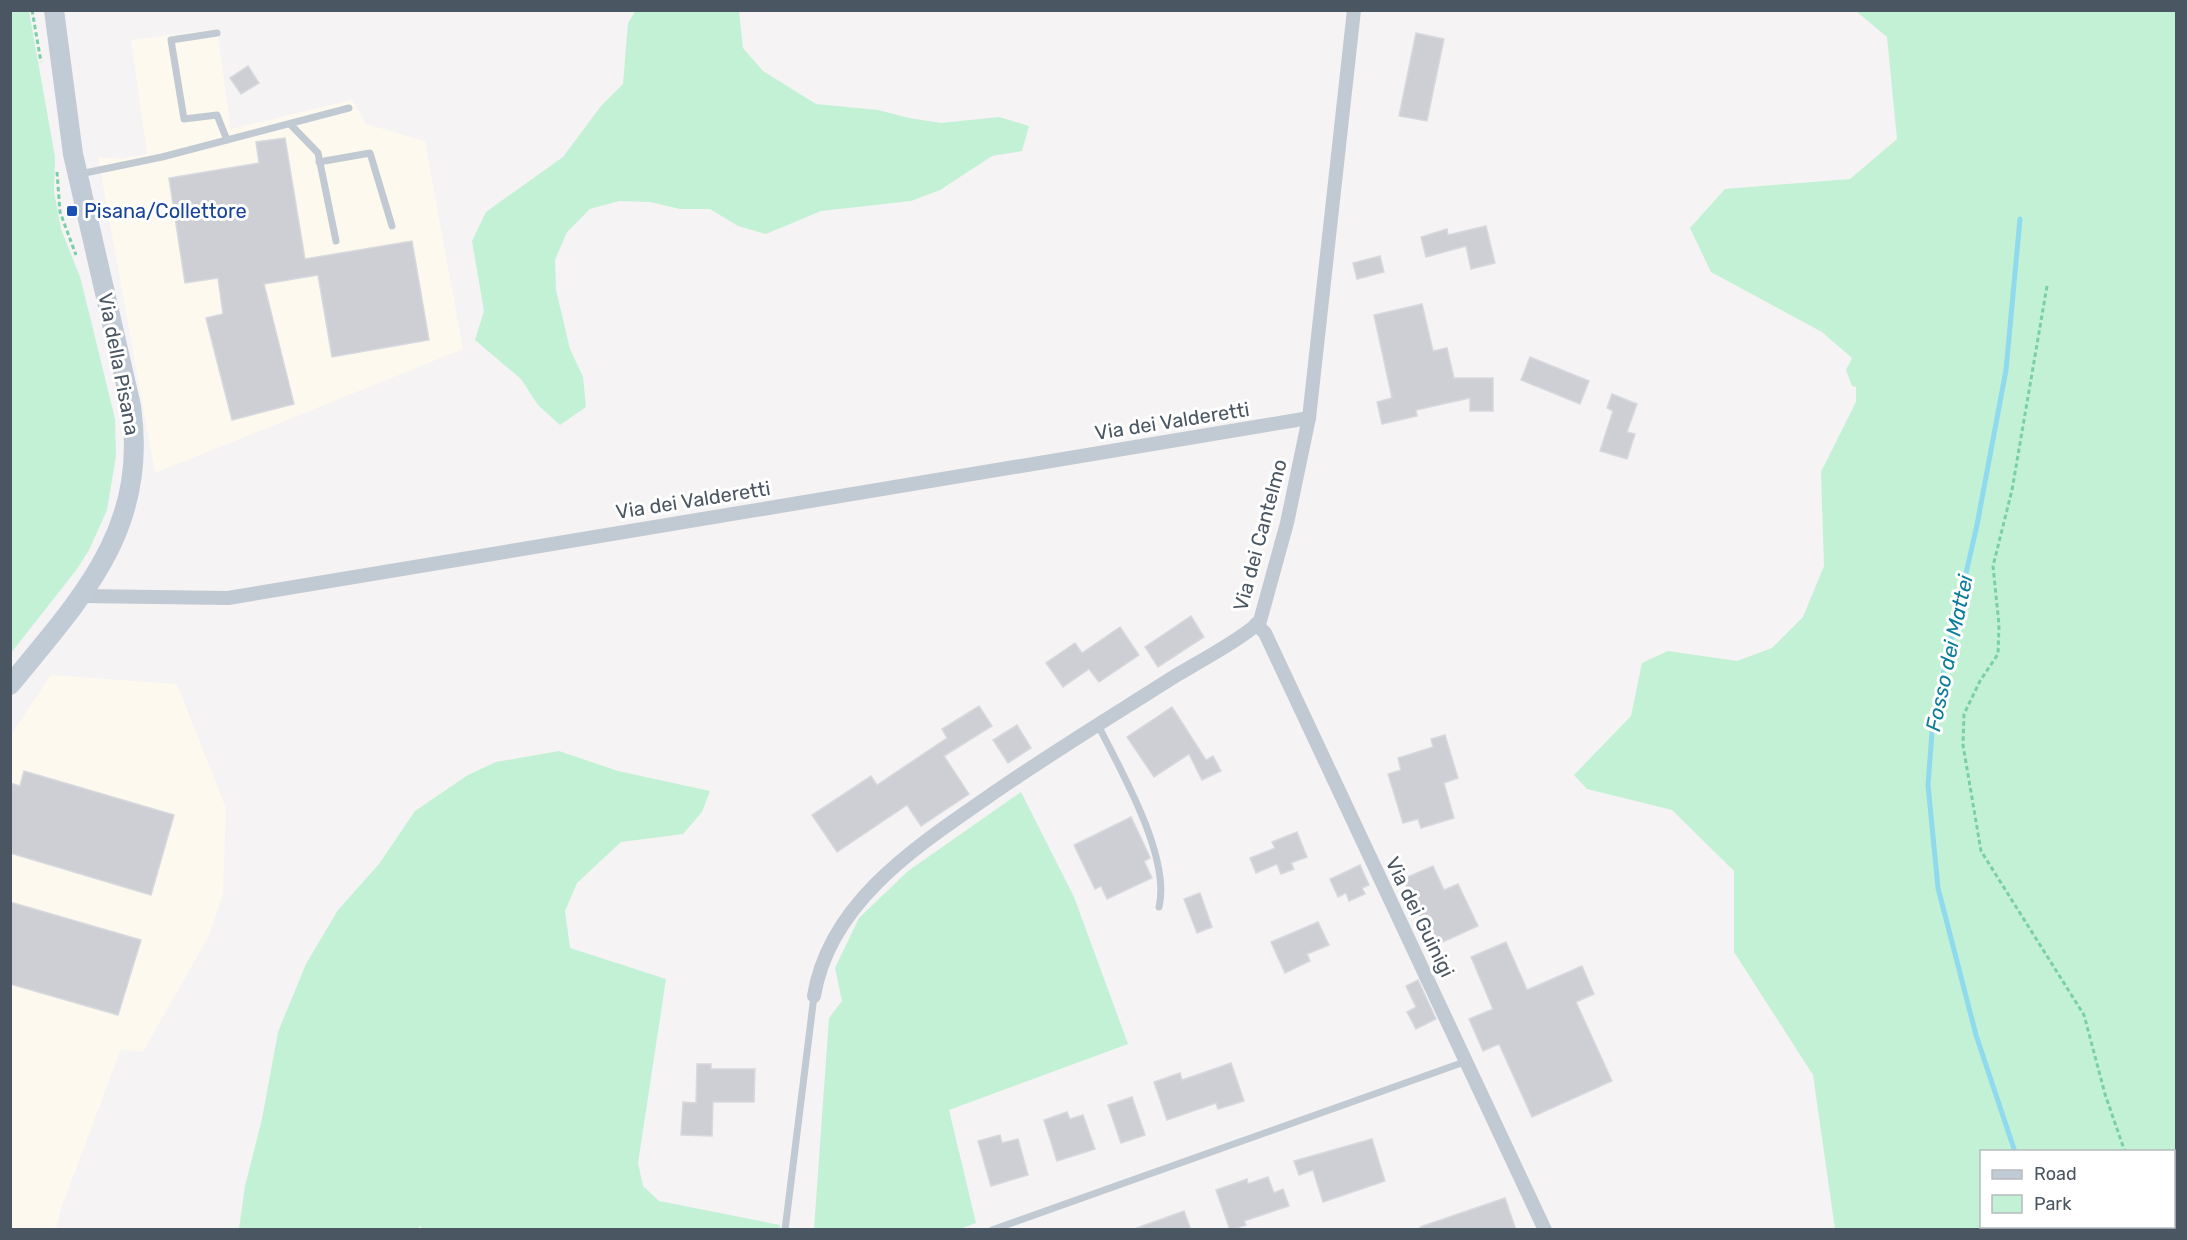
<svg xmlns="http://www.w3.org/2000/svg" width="2187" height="1240" font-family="Rubik,sans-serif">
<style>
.commercial{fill:#fdf9ef}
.green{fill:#c3f1d5;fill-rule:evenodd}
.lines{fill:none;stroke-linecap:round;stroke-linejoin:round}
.stream{stroke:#90daee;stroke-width:5}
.building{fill:#cdcfd5;stroke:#d7d9de;stroke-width:1.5}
.path{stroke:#7ad0a6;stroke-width:3;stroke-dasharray:4.5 3;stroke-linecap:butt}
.lane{stroke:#c1cad2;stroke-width:7}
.street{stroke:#c1cad2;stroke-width:14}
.secondary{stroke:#c1cbd6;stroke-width:20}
.transit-dot{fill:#1a4fb4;stroke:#fff;stroke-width:2}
.labels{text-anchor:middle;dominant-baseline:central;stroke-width:6;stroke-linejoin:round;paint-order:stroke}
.transit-label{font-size:20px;fill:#164399;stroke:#fff;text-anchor:start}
.street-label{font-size:20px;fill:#4a5661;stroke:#fff}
.water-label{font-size:21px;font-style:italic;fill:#0c7c9b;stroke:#fff}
</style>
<rect width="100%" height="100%" fill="#f5f3f3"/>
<g class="commercial">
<path d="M217,29L231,129L352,100L366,124L425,141L463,349L155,473L98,157L120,159L147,154L131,40Z"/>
<path d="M51,675L177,684L226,808L223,894L209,936L143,1052L121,1049L61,1209L56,1229L11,1230V735Z"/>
</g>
<g class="green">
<path d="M636,10L739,11L743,48L763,71L816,104L878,110L909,118L941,123L999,117L1029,126L1022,151L992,156L940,190L911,201L821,211L766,234L738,226L710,209H680L650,202L619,201L590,209L567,232L555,260L556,290L570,349L583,377L586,407L560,425L538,405L521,379L475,340L484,311L472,241L486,212L563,157L601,106L623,84L628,23Z"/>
<path d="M29,11L55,157L54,191L61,229L80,277L92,325L115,419L116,456L107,510L89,550L77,569L11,653L10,11Z"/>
<path d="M1856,11H2176V1229H1835L1813,1075L1734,952V871L1672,810L1587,789L1574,775L1631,716L1642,663L1668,651L1737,661L1772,648L1803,617L1824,566L1821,472L1856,402V387L1852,386L1846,370L1852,358L1822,332L1711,272L1690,228L1725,189L1850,179L1897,139L1887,37ZM1982,1152H2174V1226H1982Z"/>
<path d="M559,751L618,771L710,791L702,812L683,834L621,842L577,883L565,911L570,948L666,979L638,1163L643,1186L659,1201L780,1225L779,1229L422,1230L420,1225L417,1230L239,1229L245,1186L262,1119L278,1032L306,964L338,910L379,864L415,811L468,775L496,762Z"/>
<path d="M1021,792L1074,897L1128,1044L949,1110L976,1223L957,1230L814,1229L829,1018L842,1001L835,968L859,918L908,871Z"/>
</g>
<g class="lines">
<g class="stream">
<path d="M2015,1152L1976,1035L1938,888L1928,785L1933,719L1977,525L2006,370L2020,219"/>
<path d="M2040,1226L2041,1230"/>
</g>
</g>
<g class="building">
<path d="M1416,33L1444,39L1427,121L1399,116Z"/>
<path d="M248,66L259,83L241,94L230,78Z"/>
<path d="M285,138L305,259L412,241L429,340L332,357L318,275L264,284L294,404L232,420L206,318L223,314L218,278L185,283L169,178L259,163L256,142Z"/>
<path d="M1486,226L1495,263L1471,269L1466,246L1426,257L1421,237L1447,229L1448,235Z"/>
<path d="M1380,256L1384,272L1357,279L1353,263Z"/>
<path d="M1422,304L1433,351L1447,348L1454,378H1493V411H1470V398L1416,410L1417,416L1382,424L1377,402L1392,398L1374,315Z"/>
<path d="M1530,357L1589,381L1580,404L1521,380Z"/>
<path d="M1612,394L1637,404L1627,432L1635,434L1627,459L1600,451L1613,411L1607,408Z"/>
<path d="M1191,616L1204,637L1158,667L1145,647Z"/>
<path d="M1120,627L1139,655L1099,682L1089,669L1063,687L1046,663L1075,643L1082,653Z"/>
<path d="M979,706L992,726L944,756L969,794L921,826L907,805L837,852L812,815L871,776L877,785L947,738L942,729Z"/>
<path d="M1172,707L1206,760L1213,756L1221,771L1202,780L1189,754L1154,777L1127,737Z"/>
<path d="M1017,725L1031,748L1008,763L993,740Z"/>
<path d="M1445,735L1458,778L1444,783L1454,818L1421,828L1418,819L1403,823L1388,774L1401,770L1398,758L1433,747L1431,739Z"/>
<path d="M24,771L174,815L151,895L10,853V783L20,786Z"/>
<path d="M1131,817L1149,855L1150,858L1144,861L1152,878L1107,899L1101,886L1095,889L1074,845Z"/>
<path d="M1297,832L1307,857L1291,863L1294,869L1281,874L1277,864L1256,873L1250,858L1275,848L1272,842Z"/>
<path d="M1360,865L1369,885L1362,888L1365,894L1349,901L1346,893L1338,897L1330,879Z"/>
<path d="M1433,866L1444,890L1458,884L1478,926L1434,946L1403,879Z"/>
<path d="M1200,893L1212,927L1197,933L1184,899Z"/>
<path d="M10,902L141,940L118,1015L10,984Z"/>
<path d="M1318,922L1329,945L1307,954L1310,961L1285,973L1271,942Z"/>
<path d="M1506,942L1527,990L1582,966L1594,994L1576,1002L1612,1081L1532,1117L1499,1044L1483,1051L1469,1019L1493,1009L1471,957Z"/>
<path d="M1418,980L1436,1019L1416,1029L1407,1012L1416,1007L1406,986Z"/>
<path d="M1231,1063L1244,1101L1218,1109L1216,1103L1167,1120L1154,1082L1180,1073L1182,1080Z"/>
<path d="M697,1064H711V1069H755L754,1102H713L712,1136L681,1135L683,1102L696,1103Z"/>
<path d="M1132,1097L1145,1135L1121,1143L1108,1105Z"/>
<path d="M1067,1112L1070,1119L1083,1115L1095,1149L1057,1161L1044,1120Z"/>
<path d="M1000,1135L1002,1143L1018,1139L1028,1175L991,1186L978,1141Z"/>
<path d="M1372,1139L1385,1181L1323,1202L1313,1170L1299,1175L1294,1161Z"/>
<path d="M1268,1177L1274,1193L1283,1189L1289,1206L1244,1221L1246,1225L1230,1230L1216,1190L1247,1179L1248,1184Z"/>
<path d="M1505,1198L1516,1230H1421L1420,1227Z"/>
<path d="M1184,1211L1191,1230H1138L1137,1228Z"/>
</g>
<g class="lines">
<g class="path">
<path d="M32,10L41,62"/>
<path d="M57,172L60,212L76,255"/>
<path d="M2047,286L2012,490L1993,566L1999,625L1998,654L1980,681L1964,714L1963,745L1981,851L2084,1015L2105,1094L2125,1152"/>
<path d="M2150,1226L2151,1230"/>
</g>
<g class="lane">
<path d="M217,33L171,40L184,119L217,115L227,140"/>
<path d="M290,124L318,153L336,241"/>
<path d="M319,162L370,153L392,226"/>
<path d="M80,174L162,157L349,108"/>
<path d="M1098,725C1121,771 1171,857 1159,907"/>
<path d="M785,1230L814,996"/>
<path d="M992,1230L1467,1061"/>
</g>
<g class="street">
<path d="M80,596L228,598L1309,418"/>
<path d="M1256,624L1265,633L1545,1230"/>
<path d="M814,996C829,904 914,848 985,799C1046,756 1109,718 1172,678C1193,665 1246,637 1260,621L1287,523L1309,418L1354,10"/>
</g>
<path class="secondary" d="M10,685C82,597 149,529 131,406L73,154L54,10"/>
</g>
<rect class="transit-dot" x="66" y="205" width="12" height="12" rx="3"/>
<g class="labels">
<g class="transit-label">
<text x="84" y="211">Pisana/Collettore</text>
</g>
<g class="street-label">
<text transform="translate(119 364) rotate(79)">Via della Pisana</text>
<text transform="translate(1172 421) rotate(-9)">Via dei Valderetti</text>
<text transform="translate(693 500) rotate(-9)">Via dei Valderetti</text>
<text transform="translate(1260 535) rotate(-75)">Via dei Cantelmo</text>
<text transform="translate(1420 917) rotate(64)">Via dei Guinigi</text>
</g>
<g class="water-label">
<text transform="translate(1949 653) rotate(-78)">Fosso dei Mattei</text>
</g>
</g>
<rect width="2187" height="1240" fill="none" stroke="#4a5661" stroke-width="24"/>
<rect x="1980" y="1150" width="195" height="78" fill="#ffffff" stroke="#b7bbc0" stroke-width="1.5"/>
<rect x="1992" y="1170" width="30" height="9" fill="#c1cbd6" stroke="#b7bbc0" stroke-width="1.5"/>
<text x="2034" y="1180" font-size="18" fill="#4a5661">Road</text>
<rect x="1992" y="1195" width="30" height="18" fill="#c3f1d5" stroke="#b7bbc0" stroke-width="1.5"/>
<text x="2034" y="1210" font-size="18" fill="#4a5661">Park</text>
</svg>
